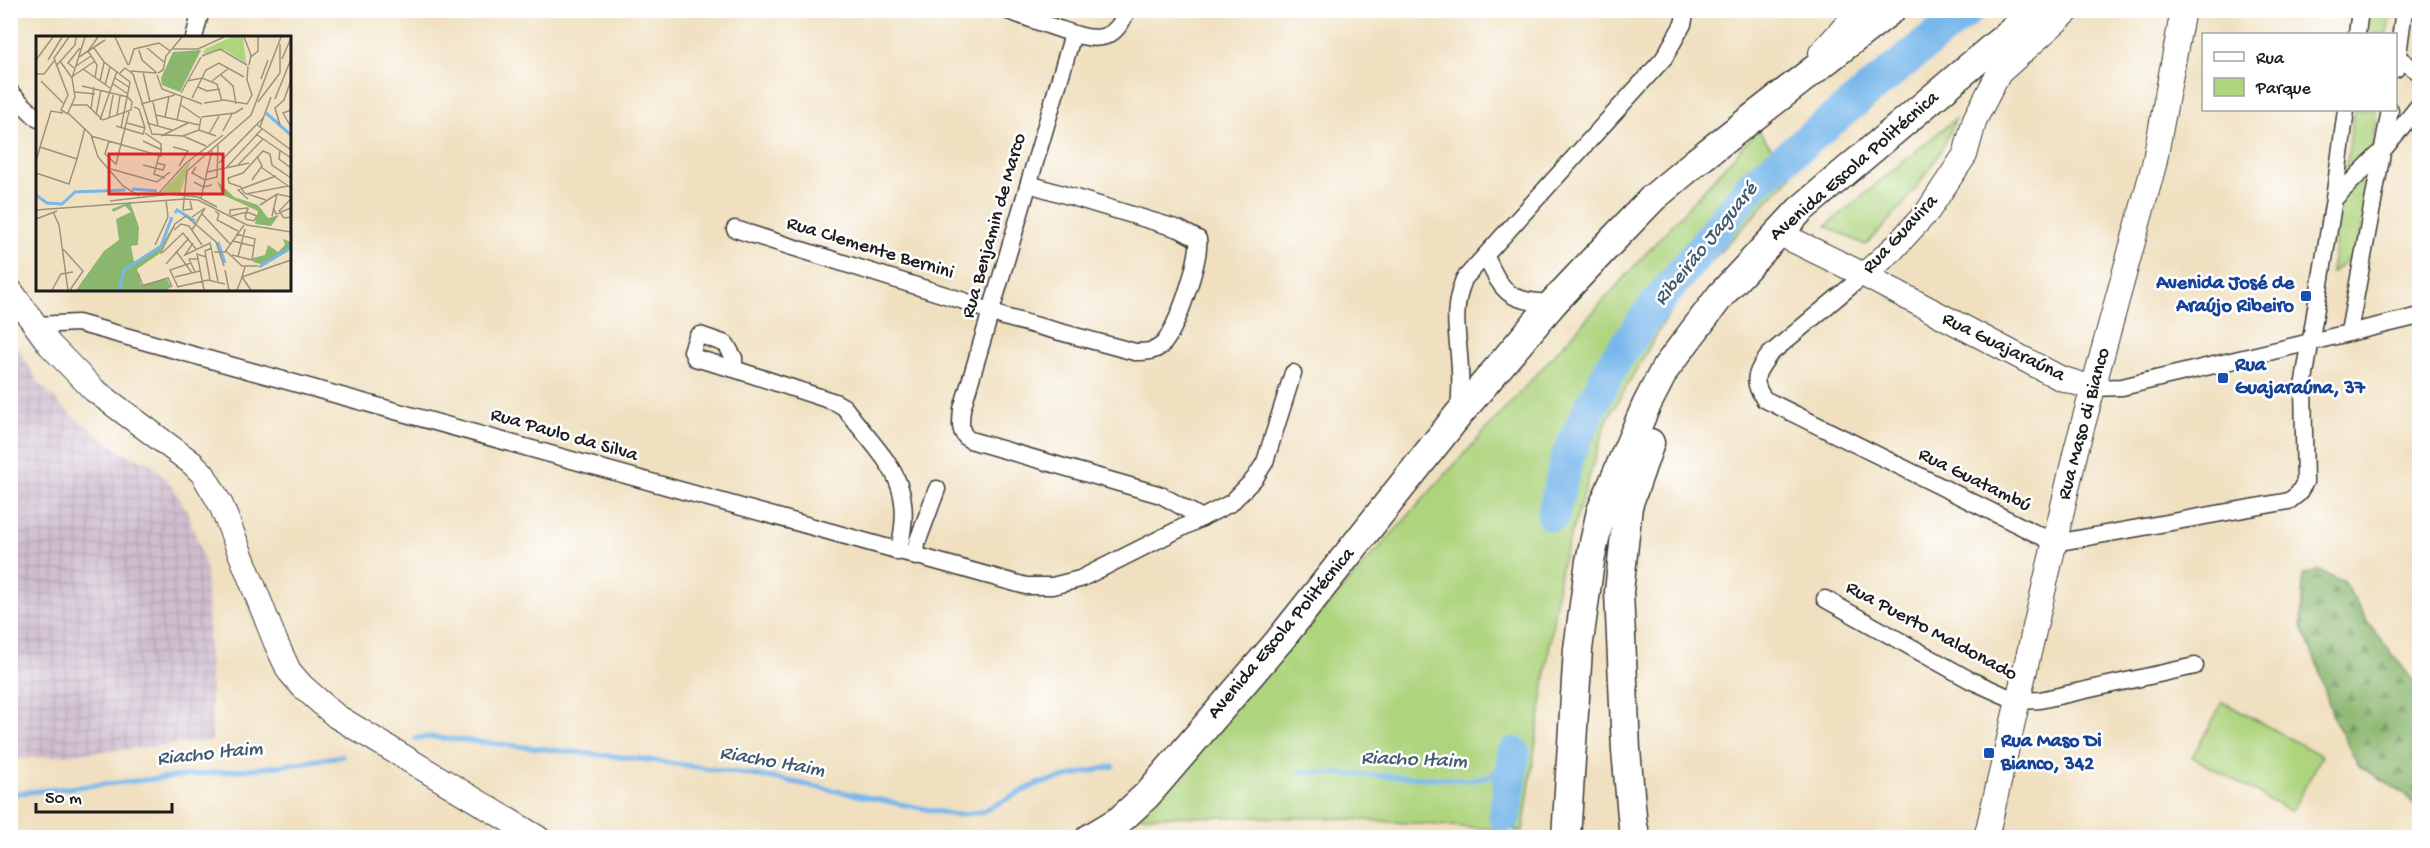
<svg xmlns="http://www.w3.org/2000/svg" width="2430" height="848" font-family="'Gochi Hand',sans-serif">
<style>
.industrial{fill:url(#industrial-grid)}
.forest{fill:url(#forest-firs);stroke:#536944;stroke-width:1.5}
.green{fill:#aed47e;stroke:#65784d;stroke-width:1.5}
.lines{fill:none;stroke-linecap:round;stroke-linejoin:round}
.stream{stroke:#77b7eb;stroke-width:5}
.river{stroke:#77b7eb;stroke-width:33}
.minor-casing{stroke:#3c3935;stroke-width:19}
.secondary-casing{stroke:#3c3935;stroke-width:26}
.trunk-casing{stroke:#3c3935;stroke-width:31}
.minor{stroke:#fff;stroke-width:16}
.secondary{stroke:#fff;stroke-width:24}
.trunk{stroke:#fff;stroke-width:28}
.transit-dot{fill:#1a4fb4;stroke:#fff;stroke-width:2}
.labels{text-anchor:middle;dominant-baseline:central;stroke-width:5;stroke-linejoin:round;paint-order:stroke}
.street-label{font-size:20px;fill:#1c1c1c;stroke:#fff}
.transit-label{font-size:20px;font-weight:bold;fill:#164399;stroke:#fff;text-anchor:start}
.water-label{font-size:21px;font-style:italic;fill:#405a6f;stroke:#fff}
.inset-river{fill:none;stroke:#77b7eb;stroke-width:3}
.inset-road{fill:none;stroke:#9b927e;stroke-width:1.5}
.view{fill:#d62828;fill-opacity:0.15;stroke:#d62828;stroke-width:3}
.inset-edge{fill:none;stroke:#1c1c1c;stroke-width:3}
</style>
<defs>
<pattern id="industrial-grid" width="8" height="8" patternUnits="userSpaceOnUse" patternTransform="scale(1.5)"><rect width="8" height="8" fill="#cfbdcf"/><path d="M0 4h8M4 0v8" fill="none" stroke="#b1a2b1"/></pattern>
<pattern id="forest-firs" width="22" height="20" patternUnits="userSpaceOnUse" patternTransform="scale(1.5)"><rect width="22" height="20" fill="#8ab66d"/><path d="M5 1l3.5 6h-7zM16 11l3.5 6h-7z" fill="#709359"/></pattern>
</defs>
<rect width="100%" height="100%" fill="#fff"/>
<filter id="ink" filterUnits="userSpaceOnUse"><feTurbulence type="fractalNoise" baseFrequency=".0167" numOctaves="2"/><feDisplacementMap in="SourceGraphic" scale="12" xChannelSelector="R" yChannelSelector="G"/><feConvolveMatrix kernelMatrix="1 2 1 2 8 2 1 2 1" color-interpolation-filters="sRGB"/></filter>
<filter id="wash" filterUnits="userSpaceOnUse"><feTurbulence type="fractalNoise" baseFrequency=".008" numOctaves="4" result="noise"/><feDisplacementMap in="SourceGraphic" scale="24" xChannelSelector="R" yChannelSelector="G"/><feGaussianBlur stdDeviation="1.35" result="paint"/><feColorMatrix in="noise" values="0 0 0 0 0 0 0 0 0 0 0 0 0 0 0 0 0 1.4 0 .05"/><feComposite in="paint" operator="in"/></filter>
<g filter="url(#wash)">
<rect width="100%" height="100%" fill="#f0e0c0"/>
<path class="industrial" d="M11,337L39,383L70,414L121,452L152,464L171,485L188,513L206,567L212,741L11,760Z"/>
<path class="forest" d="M2317,570L2343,581L2371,627L2419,688V809L2403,793L2359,766L2333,717L2317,665L2301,625L2303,575Z"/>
<g class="green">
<path d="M2368,11H2391L2387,34H2365Z"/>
<path d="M2354,110H2377L2358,251L2331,273Z"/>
<path d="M1955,119C1942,160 1896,217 1865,245L1826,226Z"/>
<path d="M1758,130L1792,175L1679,296L1607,420L1561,566L1523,831L1335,818L1136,816Z"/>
<path d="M2223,702L2322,756L2291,812L2192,757Z"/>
</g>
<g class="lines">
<g class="stream">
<path d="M416,738L432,737L649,760L773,778L955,815L981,812L1037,784L1113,766"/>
<path d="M1302,772L1474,780L1492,775L1514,753"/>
<path d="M10,794L279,766L342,756"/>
</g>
<g class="river">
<path d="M1553,515L1567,458L1591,406L1615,360L1652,309L1753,184L1968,10"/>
<path d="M1505,816L1514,753"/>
</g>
</g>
</g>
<g filter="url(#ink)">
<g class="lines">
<g class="minor-casing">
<g id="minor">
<path d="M1005,10C1023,16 1041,23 1059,29C1089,39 1113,48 1127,10"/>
<path d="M1073,34L962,409C961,422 958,433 970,440L1161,495L1202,518"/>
<path d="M2357,34L2360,10"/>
<path d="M194,38L201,10"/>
<path d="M2397,57L2420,73"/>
<path d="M2396,69L2404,10"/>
<path d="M10,92L38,119"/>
<path d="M2334,199L2384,149L2420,104"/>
<path d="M735,229L964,301L1004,317L1135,352C1145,352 1154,352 1162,345C1176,332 1201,258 1198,239L1179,229L1029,184"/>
<path d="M1486,257C1504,295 1509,301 1553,303"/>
<path d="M1864,275L1770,354C1757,371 1750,380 1764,399L2055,543L2289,501L2298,494L2305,482L2303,387L2334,199L2346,110"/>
<path d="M36,325L78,323L1026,586H1052L1080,579L1231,503L1255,478L1265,462L1293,373"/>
<path d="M2349,332L2390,110"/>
<path d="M734,369L695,358L692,351L697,337L700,335L726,344L734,358V369L835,402L844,407C884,461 918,480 898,552"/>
<path d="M2093,388L2122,387L2420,316"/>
<path d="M1459,413C1460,399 1461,385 1460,371C1459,335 1450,315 1464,279L1664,58L1683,24L1686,10"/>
<path d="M916,557L917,543L937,489"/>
<path d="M1825,599L1970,680L2017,701L2040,700L2195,666"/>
</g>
</g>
<g class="secondary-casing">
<g id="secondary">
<path d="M1821,53L1860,10"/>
<path d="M1778,233L1864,275L2060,378L2093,388"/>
<path d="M1864,275L1894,248L1928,211L1943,188L1965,155L1975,119L1999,73L2069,10"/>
<path d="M10,290L50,345L94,390L192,463L203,474L221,505L276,643L289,671L302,686L336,716L538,838"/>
<path d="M1986,838L2076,450L2154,165L2183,10"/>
</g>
</g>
<g class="trunk-casing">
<g id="trunk">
<path d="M1090,838L1120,820L1147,795L1279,641L1459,414L1553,303L1604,249L1653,198L1697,161L1891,10"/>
<path d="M1566,838L1578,649L1590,561L1601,511L1646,406L1665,369L1721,295L1800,210L2037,10"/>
<path d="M1637,838L1633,827L1626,750L1619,592L1628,506L1650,443"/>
</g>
</g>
<use href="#minor" class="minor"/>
<use href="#secondary" class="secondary"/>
<use href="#trunk" class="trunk"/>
</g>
</g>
<g class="transit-dot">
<rect x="2300" y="290" width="12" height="12" rx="3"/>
<rect x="2217" y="372" width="12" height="12" rx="3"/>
<rect x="1983" y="747" width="12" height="12" rx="3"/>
</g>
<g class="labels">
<g class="street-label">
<text transform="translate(1855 167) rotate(-41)">Avenida Escola Politécnica</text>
<text transform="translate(995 226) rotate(-74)">Rua Benjamin de Marco</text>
<text transform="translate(1901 235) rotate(-47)">Rua Guavira</text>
<text transform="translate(870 249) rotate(17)">Rua Clemente Bernini</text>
<text transform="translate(2003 348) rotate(26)">Rua Guajaraúna</text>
<text transform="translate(2085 424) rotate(-75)">Rua Maso di Bianco</text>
<text transform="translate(564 436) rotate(16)">Rua Paulo da Silva</text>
<text transform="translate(1974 481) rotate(26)">Rua Guatambú</text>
<text transform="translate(1931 632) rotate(28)">Rua Puerto Maldonado</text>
<text transform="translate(1282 634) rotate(-50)">Avenida Escola Politécnica</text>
</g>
<g class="transit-label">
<text x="2294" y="284" text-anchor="end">Avenida José de<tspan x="2294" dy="23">Araújo Ribeiro</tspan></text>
<text x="2235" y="366">Rua<tspan x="2235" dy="23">Guajaraúna, 37</tspan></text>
<text x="2001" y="742">Rua Maso Di<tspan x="2001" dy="23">Bianco, 342</tspan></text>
</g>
<g class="water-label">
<text transform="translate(1707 245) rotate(-51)">Ribeirão Jaguaré</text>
<text transform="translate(210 755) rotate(-6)">Riacho Itaim</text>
<text transform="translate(1414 761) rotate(2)">Riacho Itaim</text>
<text transform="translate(772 763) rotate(10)">Riacho Itaim</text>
</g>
</g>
<g transform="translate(36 36)">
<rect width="255" height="255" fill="#f0e0c0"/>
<path d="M165,14L144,56L126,49L125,42L137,16ZM181,145L198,161L222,169L232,182L243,179L235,190L219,188L222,175L187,159ZM94,166L103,191L102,209L95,210L98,226L125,210L139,187L123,218L101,233L105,249L130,242L135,251L131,254H40L68,215L83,204L80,183L95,176L89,170L77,176L76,173ZM247,203L255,206V213L228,229L217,226V222L229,219L232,209L242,216L249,209Z" fill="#8ab66d"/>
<path d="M196,1H207L210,27L189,14L167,18L169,13ZM155,124L144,157L126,156Z" fill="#aed47e"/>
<path class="inset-river" d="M230,77L255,99M96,153L121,155M0,159L11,167L26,168L39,156L89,154M139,177L141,174L159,185M182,206L189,227M223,231L255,212M83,254L88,234L125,210L136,181"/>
<path class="inset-road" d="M49,1L36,42L39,61L32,77L55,99L62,121L87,150L103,160M79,1L92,29M208,1L215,19L213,29M58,12L68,26L94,46L85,92M111,12L128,26M137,13H162L188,1M103,14L106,24L121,37M166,20L184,13L211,29M43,21L69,4M215,21L222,15V1M246,23L255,2M0,24L17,1M12,24L26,1M24,25L36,42M93,29L98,13L123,7L134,15M20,30L39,9L40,1M40,30L55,20M38,32L32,27L44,12M47,33L74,52M95,35L120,37M107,36L114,66M84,37L89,32L97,38L116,98L147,100M122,37L127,34L130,20L146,1M0,38H8L18,25M121,39L126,53L166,68M185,39L197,50L200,68M37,40L59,25M59,42L61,29L52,15L62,1M79,42L94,52M225,43L232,24M5,45L27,67M64,45L68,27M151,45L166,42L181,48L186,65M176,45L193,32M77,48L92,58M69,49L74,31M46,50L92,61M162,51L171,55L184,53M39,56L59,58M145,57L165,21M156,62L170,34L183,27L208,41M239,63L255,23M117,66L122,89M222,66L244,37V8M168,67L188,64L211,68L216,59L211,44L212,30M105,68L139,59M36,69H51L67,84L95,74L96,66L92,61M145,69L164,82M98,71L103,73L109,92M55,73L58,51M255,74L247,77L255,91M32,78L25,74L32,59L18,22L33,1M60,79L65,54M81,79L84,60M120,79L163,89M129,81L133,61M165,81L199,77L207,72M73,82L77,59M64,84L81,35M141,84L146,61M91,87L109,92M111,87L136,94M220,88L255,114M244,89L239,72L248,64L255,44M80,90L107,98L109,92M224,91L235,61M163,94L180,100M187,95L196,78M173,98L183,80M220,98L255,122M55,100L125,120V108L109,97M125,100L152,87M147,100L163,94L165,82M147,100L170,110M73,105L69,118L80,128L93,76M107,105L126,114M4,111L15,75L27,77M137,111L152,115L143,130M244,115L243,123L255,132M123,120L118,138L129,142M0,125L4,111L41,123L49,92M183,127L228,81M107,129L127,134L129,129L121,127M202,129L227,103M160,131L156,137L169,144L181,141L182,109M225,131L255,152M190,132L226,93M75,133L121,146L134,136M171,136L213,127M0,137L33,148L41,123M216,144L226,130L221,120M158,146L167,151L176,149M205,151L193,147L192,142L207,137L227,115L234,118L236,129L255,142M205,151L208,157L230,164M122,158L150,127L187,99M210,158L252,150M165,162L176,114M212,163L202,154L240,140M255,163L243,175L248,182L255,181M74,165L134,158L162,161L181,171M154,165L156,173L147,174L151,135L215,79L245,1M224,169L241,158L255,161M238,173L240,178L255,172M0,174L149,163L162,164L211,189L255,196M179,175L183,178L181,184L202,195M17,176L23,189L32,254M166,178L194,208M194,179V174L211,172H212V173L211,174V176L209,180L210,183L218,185L221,180L211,176L195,180M236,180L241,158M156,181L169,172L156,194M0,183L21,175M138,194L145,188L153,190L166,209M197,205L217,210M157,207L149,219L174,207L182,245M119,209L132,181L130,164M27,213L47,235L34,254M140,215L156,237M190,215L206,230H222M178,216H189L208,189M126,217L147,197L160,213M124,218L139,188L150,180L180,206L188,230M196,219L216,224L219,203L200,198M202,221L209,193M130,228L153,202M209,231L206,241L215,254M189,234L193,254M159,236L153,223H163M102,237L107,250L132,242L136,251M139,241L164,235M174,244L169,215L176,212M141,251L172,244L189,248M142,251L134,234L155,227M16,254L25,238L37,236M168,254L161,218L170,221M201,254L206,241L255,224"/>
<path class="view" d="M73,118H187V158H73Z"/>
<rect width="255" height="255" class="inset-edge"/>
</g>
<rect width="2430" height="848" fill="none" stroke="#fff" stroke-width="36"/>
<rect x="2202" y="33" width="195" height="78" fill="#ffffff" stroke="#a4a4a4" stroke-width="1.5"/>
<rect x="2214" y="52" width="30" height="9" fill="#ffffff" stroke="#a4a4a4" stroke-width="1.5"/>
<text x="2256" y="63" font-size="18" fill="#1c1c1c">Rua</text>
<rect x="2214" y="78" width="30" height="18" fill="#aed47e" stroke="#a4a4a4" stroke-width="1.5"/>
<text x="2256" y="93" font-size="18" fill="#1c1c1c">Parque</text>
<path d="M36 803v9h136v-9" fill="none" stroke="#1c1c1c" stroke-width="3"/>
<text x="45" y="803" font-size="18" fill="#1c1c1c" stroke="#ffffff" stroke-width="4.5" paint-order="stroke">50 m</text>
</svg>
